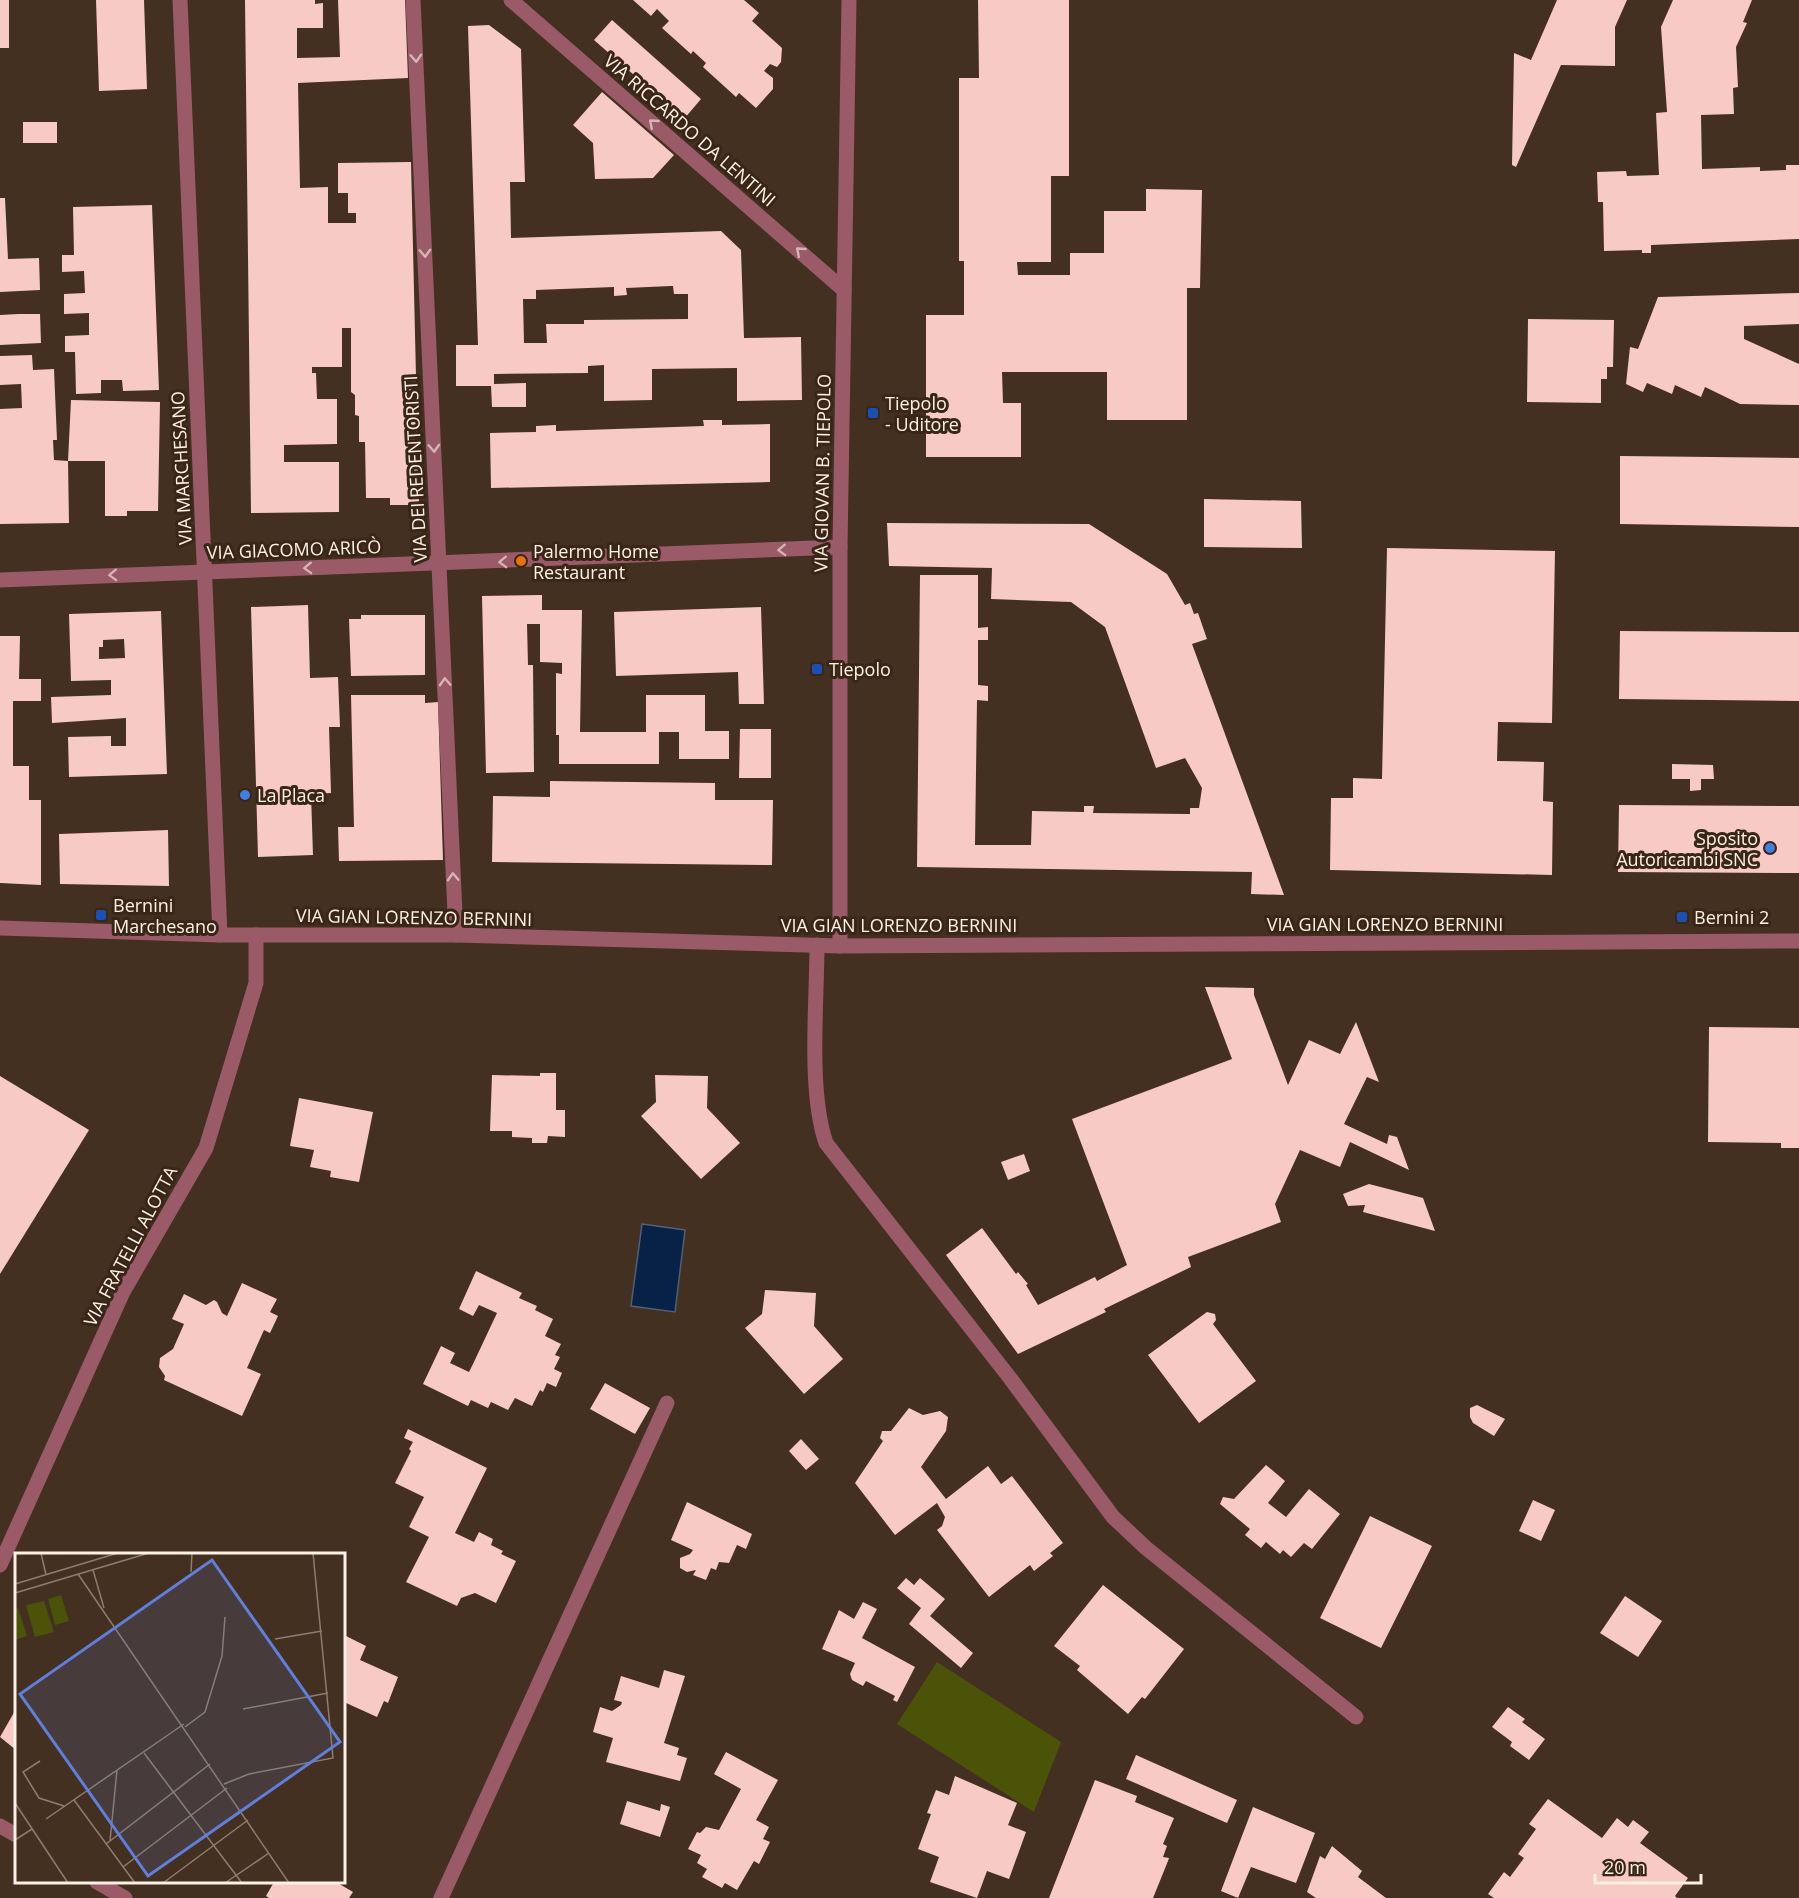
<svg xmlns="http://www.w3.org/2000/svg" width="1799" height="1898" font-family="'Open Sans',sans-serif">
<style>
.green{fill:#4b5309}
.water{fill:#072147;stroke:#515f77;stroke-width:1.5}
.building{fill:#f7cac5;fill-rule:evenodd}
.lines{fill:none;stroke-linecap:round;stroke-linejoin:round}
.minor{stroke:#9a5a68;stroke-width:15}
.oneway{stroke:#d5b4b4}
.transit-dot{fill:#1a4fb4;stroke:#392617;stroke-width:2}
.food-dot{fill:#e8710a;stroke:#392617;stroke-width:2}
.shop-dot{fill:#3f7fe0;stroke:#392617;stroke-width:2}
.labels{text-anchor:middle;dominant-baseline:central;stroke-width:6;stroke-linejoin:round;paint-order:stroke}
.street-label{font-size:18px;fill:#fdf0e6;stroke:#392617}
.poi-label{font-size:18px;fill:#fdf0e6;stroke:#392617;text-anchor:start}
.inset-road{fill:none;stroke:#8d7d6f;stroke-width:1.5}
.view{fill:#607fdc;fill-opacity:0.15;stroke:#607fdc;stroke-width:3}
.inset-edge{fill:none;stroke:#fdf0e6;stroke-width:3}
</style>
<rect width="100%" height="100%" fill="#433020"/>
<path class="green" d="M937,1662L1061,1742L1034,1812L897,1724Z"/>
<path class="water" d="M642,1224L685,1230L675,1312L631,1306Z"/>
<g class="building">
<rect x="0" y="0" width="9" height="48"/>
<path d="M96,0H144L147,89L99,91Z"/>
<path d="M245,0H315V4L323,3V28H297V58L340,57L338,0H405L408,78L298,83L300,188L328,187V223H356V213H348V193H338V163L411,162L419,505H390V498H366L365,442H359V416L355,415V395L351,392V328H342V367H312V373H316L317,399H337V444L284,445V462H339V512L251,513Z"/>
<path d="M633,0H744L759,13L752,21L782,48L781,62L777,67L770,64L764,71L773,78V89L756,108L739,93L736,97L703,67L706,63L693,51L691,54L662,28L669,21L657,9L651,16Z"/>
<path d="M978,0H1069V176H1051V262H1017L1018,275H1070V253H1104V211H1146V189L1202,190L1200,288H1187V420H1107V372H1002L1003,403H1021V457H926V315H964V261H959V78H979Z"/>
<path d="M1557,0H1627L1615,27V66L1561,65L1516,167L1512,165L1514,53L1531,60Z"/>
<path d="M1673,0H1752L1743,22L1747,23L1736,47L1738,87L1733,88L1734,114L1701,115L1702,169L1760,167V171L1786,170V165H1799V239L1651,245V253H1642V250L1604,251L1603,202H1598L1597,172L1626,171L1627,176L1659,175L1656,113L1667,112L1661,27Z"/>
<path d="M612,20L701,99L684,119L594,40Z"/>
<path d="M489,25L521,49L525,182H510L511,238L721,231L741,250L744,338L801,337L802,400L737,401V368L652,369V400L604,401V365L588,366V373L494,374V384L526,383V407H492L491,386H456V345H478L468,26ZM671,286H673L674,294H688V319L584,320V324H546L547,343H524L523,299H536V290L614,287V296L627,295L626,288Z"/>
<path d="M602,92L674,155L653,178L595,179L593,143L573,125Z"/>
<rect x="23" y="122" width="34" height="21"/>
<path d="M0,198H5L8,259L39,258L40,290L0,292Z"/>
<path d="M152,205L159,390L123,391L122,380H101V393L76,394L75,352H65V336L89,335V313L64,314V294L85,293L84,271L62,272V255H74L73,207Z"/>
<path d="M1799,293V324L1744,326V339L1799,364V405L1740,404L1705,387L1701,397L1675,385L1672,394L1647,383L1643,392L1626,384L1630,347L1638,349L1658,297Z"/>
<path d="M18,314H40L41,343L0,345V315Z"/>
<path d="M1528,319L1614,320L1613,367H1607V379H1601V403L1527,402Z"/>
<path d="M32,355L33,370L54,369L57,440H53L54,460L68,461L71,400L160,402L158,511H127V516H105V461H68L69,523L0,524V409L22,408L21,384L0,385V356Z"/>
<path d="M703,420H722V425L770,424V482L491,488L490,433L536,432V426L556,425V431L704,426Z"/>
<path d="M1620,456L1799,458V527L1620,524Z"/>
<path d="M1204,499L1301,501L1302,548L1204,547Z"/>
<path d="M887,523L1089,524L1167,574L1185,605L1190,603L1194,614L1198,613L1207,639L1192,644L1284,895L1251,894L1252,872L917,867L920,575H978V628L988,627V640H978V685L988,686V701L977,700L975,845H1031L1032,811L1084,812V806H1094L1093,813L1190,814V808H1199L1202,788L1185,758L1156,768L1105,627L1071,602L991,599L992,568L889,566Z"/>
<path d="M1387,548L1555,551L1552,723L1498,722L1497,761L1544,762L1543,801L1553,802L1552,875L1330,870L1331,798H1353V778L1382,779Z"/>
<path d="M542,595V610H582L580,732H646V695H705V731H729V759H679V732H659V764H559V735H556V673L562,674V663L540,662V624H527L528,665H533L534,772L486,773L482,596Z"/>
<path d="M308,605L310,678L338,677L340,727H329L331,793L311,794L313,855L258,857L251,607Z"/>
<path d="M761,607L764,704H739L738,672L616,676L614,612Z"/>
<path d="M161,611L167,774L69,777L68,737L111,736V746H126V718L52,723L51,697L111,695V680L71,681L69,614ZM124,639L125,658L99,659V647H103V640Z"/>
<path d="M361,615H425V675L351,676L349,619H361Z"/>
<path d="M1620,631L1799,632V701L1619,699Z"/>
<path d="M0,636H20L19,679H41V701H13V766H29V800H41V885L0,883Z"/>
<path d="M351,695H425V703L438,702L443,860L339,861L338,827H354Z"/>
<path d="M740,729H771V778H739Z"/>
<path d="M1672,764L1713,765L1714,779H1701V790L1690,791V779H1672Z"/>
<path d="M550,781L715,783V800H773L772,865L492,862L493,796L550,797Z"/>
<path d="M1619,805L1799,806V873L1618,872Z"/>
<path d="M168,830L169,886L60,884L59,834Z"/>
<path d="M1205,987L1254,988V995L1288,1085L1309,1040L1340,1054L1356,1022L1379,1082L1367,1077L1344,1124L1387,1144L1389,1135L1397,1137L1409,1170L1350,1142L1340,1167L1300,1150L1275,1204L1281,1222L1188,1257L1191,1267L1104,1309L1106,1312L1018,1354L946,1255L982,1228L1016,1274L1018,1272L1028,1284L1026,1285L1038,1305L1095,1277L1097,1281L1127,1265L1072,1119L1232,1059Z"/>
<path d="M1709,1027L1799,1028V1148H1781V1143L1708,1142Z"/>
<path d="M540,1073H556V1110H565V1137L548,1136L547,1143H532V1138L512,1137V1131H490L492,1075L540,1076Z"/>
<path d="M655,1075L708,1076L707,1108L740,1143L701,1179L641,1116L656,1102Z"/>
<path d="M0,1076L89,1130L0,1274Z"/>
<path d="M299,1098L373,1112L359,1182L330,1177L331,1171L310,1167L314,1150L290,1146Z"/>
<path d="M1024,1154L1030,1171L1008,1180L1001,1162Z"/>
<path d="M1369,1184L1423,1198L1435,1231L1363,1212L1365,1205L1348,1206L1343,1194Z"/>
<path d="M476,1271L522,1293L519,1298L537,1306L535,1310L553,1319L545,1336L561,1344L555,1355L560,1357L554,1369L562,1373L556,1387L547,1383L543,1392L540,1390L532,1406L515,1398L508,1410L491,1402L488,1408L471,1400L468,1406L423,1384L441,1346L455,1353L450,1363L469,1372L473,1364L497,1313L479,1305L473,1316L459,1309Z"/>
<path d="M242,1283L277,1299L270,1312L278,1316L270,1333L264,1330L247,1368L261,1374L242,1416L164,1380L165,1376L159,1367L160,1358L173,1349L184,1324L172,1319L184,1294L206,1305L214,1300L217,1302L222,1313L227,1316Z"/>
<path d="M765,1290L816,1293L814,1326L843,1359L804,1394L745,1328L762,1314Z"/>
<path d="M1207,1312L1215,1314L1216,1320L1213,1324L1256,1381L1199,1423L1148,1355Z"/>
<path d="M605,1383L650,1408L635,1434L590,1409Z"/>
<path d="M1477,1405L1505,1419L1494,1436L1473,1423L1470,1417V1408Z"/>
<path d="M909,1408L923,1415L940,1411L948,1417L946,1431L921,1467L946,1499L988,1466L1001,1484L1012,1476L1063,1543L1050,1553L1053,1556L1034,1571L1030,1565L989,1597L937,1530L942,1526L945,1517L937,1503L895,1535L855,1483L883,1441L880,1438L882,1431H891Z"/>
<path d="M408,1429L487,1468L455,1533L474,1542L479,1532L493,1539L491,1545L503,1551L501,1554L516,1561L496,1603L475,1593L461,1598L457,1606L406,1582L429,1537L409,1527L424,1497L395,1483L411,1451L409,1449L413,1442L404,1438Z"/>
<path d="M801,1439L819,1459L806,1470L789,1451Z"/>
<path d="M1266,1465L1285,1481L1268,1503L1286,1517L1309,1489L1340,1514L1312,1549L1304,1543L1291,1557L1283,1550L1280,1554L1266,1542L1261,1548L1245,1535L1250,1529L1220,1504L1223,1497L1234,1499Z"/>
<path d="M1533,1500L1555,1510L1541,1541L1519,1531Z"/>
<path d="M687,1502L752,1534L746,1549L737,1545L729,1563L719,1562L716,1570L711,1568L706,1580L693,1575L696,1570L687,1572L680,1568V1558L690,1554L693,1550L671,1540Z"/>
<path d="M1370,1516L1432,1546L1381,1648L1320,1618Z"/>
<path d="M906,1578L914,1585L920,1578L945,1599L930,1616L973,1653L961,1668L909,1624L921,1608L897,1588Z"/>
<path d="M1103,1585L1184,1649L1145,1699L1142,1697L1128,1714L1077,1670L1080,1666L1054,1646Z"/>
<path d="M1625,1596L1662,1621L1638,1657L1600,1633Z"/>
<path d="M863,1602L877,1609L862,1638L915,1667L897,1702L893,1700L895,1696L866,1681L863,1686L852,1680L850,1674L855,1663L822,1649L839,1610L854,1619Z"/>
<path d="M344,1635L366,1646L360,1660L398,1677L388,1703L384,1701L377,1717L344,1702Z"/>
<path d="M664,1670L685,1676L664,1743L679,1748L677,1755L687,1758L680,1781L606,1762L613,1738L593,1732L600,1707L612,1711L621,1705L622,1702L614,1700L621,1676L659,1688Z"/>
<path d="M1508,1707L1525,1719L1522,1722L1545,1739L1529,1760L1510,1746L1512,1742L1492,1727Z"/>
<path d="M16,1709V1750L0,1737Z"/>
<path d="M726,1752L778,1780L756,1820L769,1827L763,1839L770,1842L759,1864L754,1861L737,1890L725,1883L722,1888L702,1877L707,1869L697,1863L701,1855L688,1849L697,1832L700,1833L706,1827L719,1830L741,1789L714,1774Z"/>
<path d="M1136,1755L1237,1800L1227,1823L1126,1779Z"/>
<path d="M955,1776L1017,1803L1008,1825L1026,1832L1009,1879L987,1871L977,1898L930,1882L939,1857L918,1849L931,1814L927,1813L936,1790L949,1795Z"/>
<path d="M1095,1780L1137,1796L1135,1802L1174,1818L1163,1844L1167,1846L1163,1857L1169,1858L1168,1861L1153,1898H1049Z"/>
<path d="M1548,1799L1602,1838L1617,1818L1628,1827L1633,1820L1649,1832L1640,1843L1688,1878L1675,1896L1677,1898H1494L1488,1894L1504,1872L1510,1877L1524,1858L1518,1854L1536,1829L1529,1824Z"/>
<path d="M627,1801L660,1811L661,1804L670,1807L660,1837L620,1824Z"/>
<path d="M1253,1807L1315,1833L1296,1883L1251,1867L1238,1898L1221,1891Z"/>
<path d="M1332,1846L1362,1871L1358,1877L1386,1898H1316L1307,1892L1320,1856L1325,1859Z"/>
<path d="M274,1882H336L353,1892L349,1898H269L266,1896Z"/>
</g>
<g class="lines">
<g class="minor">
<path d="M180,0L220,935"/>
<path d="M413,0L456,935"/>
<path d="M511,0L844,290"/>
<path d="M0,580L840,547"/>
<path d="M0,928L220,935H456L840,946L1799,941"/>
<path d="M817,945C817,1002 808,1091 826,1143L1010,1378L1113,1517L1146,1548L1356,1717"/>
<path d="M840,946V547L849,0"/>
<path d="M0,1565L123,1292L206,1148L256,983V935"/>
<path d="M0,1826L16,1835"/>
<path d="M97,1882L125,1898"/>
<path d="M441,1898L667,1403"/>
</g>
</g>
<defs><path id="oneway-chevron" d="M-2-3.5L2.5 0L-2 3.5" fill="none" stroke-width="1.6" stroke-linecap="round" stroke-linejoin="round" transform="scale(1.5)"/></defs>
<g class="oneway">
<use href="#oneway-chevron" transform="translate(416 58) rotate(87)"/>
<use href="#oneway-chevron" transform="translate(653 123) rotate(-139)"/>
<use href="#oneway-chevron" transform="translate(800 251) rotate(-139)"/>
<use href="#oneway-chevron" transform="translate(425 253) rotate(87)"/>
<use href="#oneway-chevron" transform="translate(434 448) rotate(87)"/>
<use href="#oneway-chevron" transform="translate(782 550) rotate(178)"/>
<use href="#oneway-chevron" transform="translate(503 562) rotate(178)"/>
<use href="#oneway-chevron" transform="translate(308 568) rotate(178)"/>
<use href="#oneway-chevron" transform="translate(113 575) rotate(178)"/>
<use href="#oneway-chevron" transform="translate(445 682) rotate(-93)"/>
<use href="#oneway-chevron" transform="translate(453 877) rotate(-93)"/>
</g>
<g class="transit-dot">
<rect x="867" y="407" width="12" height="12" rx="3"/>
<rect x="811" y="663" width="12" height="12" rx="3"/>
<rect x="95" y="909" width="12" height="12" rx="3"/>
<rect x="1676" y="911" width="12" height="12" rx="3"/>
</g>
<circle class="food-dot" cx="521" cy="561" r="6"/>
<g class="shop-dot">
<circle cx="245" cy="795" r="6"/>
<circle cx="1770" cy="848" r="6"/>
</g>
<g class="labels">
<g class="street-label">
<text transform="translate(690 130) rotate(41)">VIA RICCARDO DA LENTINI</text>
<text transform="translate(181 468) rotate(-93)">VIA MARCHESANO</text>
<text transform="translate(415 469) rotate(-93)">VIA DEI REDENTORISTI</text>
<text transform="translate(822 473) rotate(-89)">VIA GIOVAN B. TIEPOLO</text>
<text transform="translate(294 549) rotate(-2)">VIA GIACOMO ARICÒ</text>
<text transform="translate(414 917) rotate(1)">VIA GIAN LORENZO BERNINI</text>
<text x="1385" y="924">VIA GIAN LORENZO BERNINI</text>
<text x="899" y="925">VIA GIAN LORENZO BERNINI</text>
<text transform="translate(130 1246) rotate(-62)">VIA FRATELLI ALOTTA</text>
</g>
<g class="poi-label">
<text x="885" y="403">Tiepolo<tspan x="885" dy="21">- Uditore</tspan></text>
<text x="533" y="551">Palermo Home<tspan x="533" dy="21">Restaurant</tspan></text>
<text x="829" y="669">Tiepolo</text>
<text x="257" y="795">La Placa</text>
<text x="1758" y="838" text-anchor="end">Sposito<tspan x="1758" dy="21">Autoricambi SNC</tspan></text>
<text x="113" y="905">Bernini<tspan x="113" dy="21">Marchesano</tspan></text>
<text x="1694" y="917">Bernini 2</text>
</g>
</g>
<g transform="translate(15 1553)">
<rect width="330" height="330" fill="#433020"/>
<path d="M46,42L54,68L40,72L33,46ZM29,48L39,79L20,84L11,52ZM3,55L12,83L0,87V56Z" fill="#4b5309"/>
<path class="inset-road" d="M26,0L31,22M78,17L89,55M176,19L177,0M63,21L274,330M0,31L103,0M0,40L134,0M260,86L307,78M228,156L313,140M170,174L190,159L207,103L210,64M129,200L227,330M25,208L8,219L24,245L49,253M209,231L234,221L318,205L298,0M59,247L120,330M0,250L53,330M31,266L169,171M0,287L17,276M95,288L102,217M91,291L195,211M108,314L212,235M148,330L233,267M210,330L254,300"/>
<path class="view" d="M197,7L325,189L133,323L5,141Z"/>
<rect width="330" height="330" class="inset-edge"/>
</g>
<path d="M1595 1874v9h106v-9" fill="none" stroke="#fdf0e6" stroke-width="3"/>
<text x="1604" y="1874" font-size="18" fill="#fdf0e6" stroke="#392617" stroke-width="4.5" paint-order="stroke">20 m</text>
</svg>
